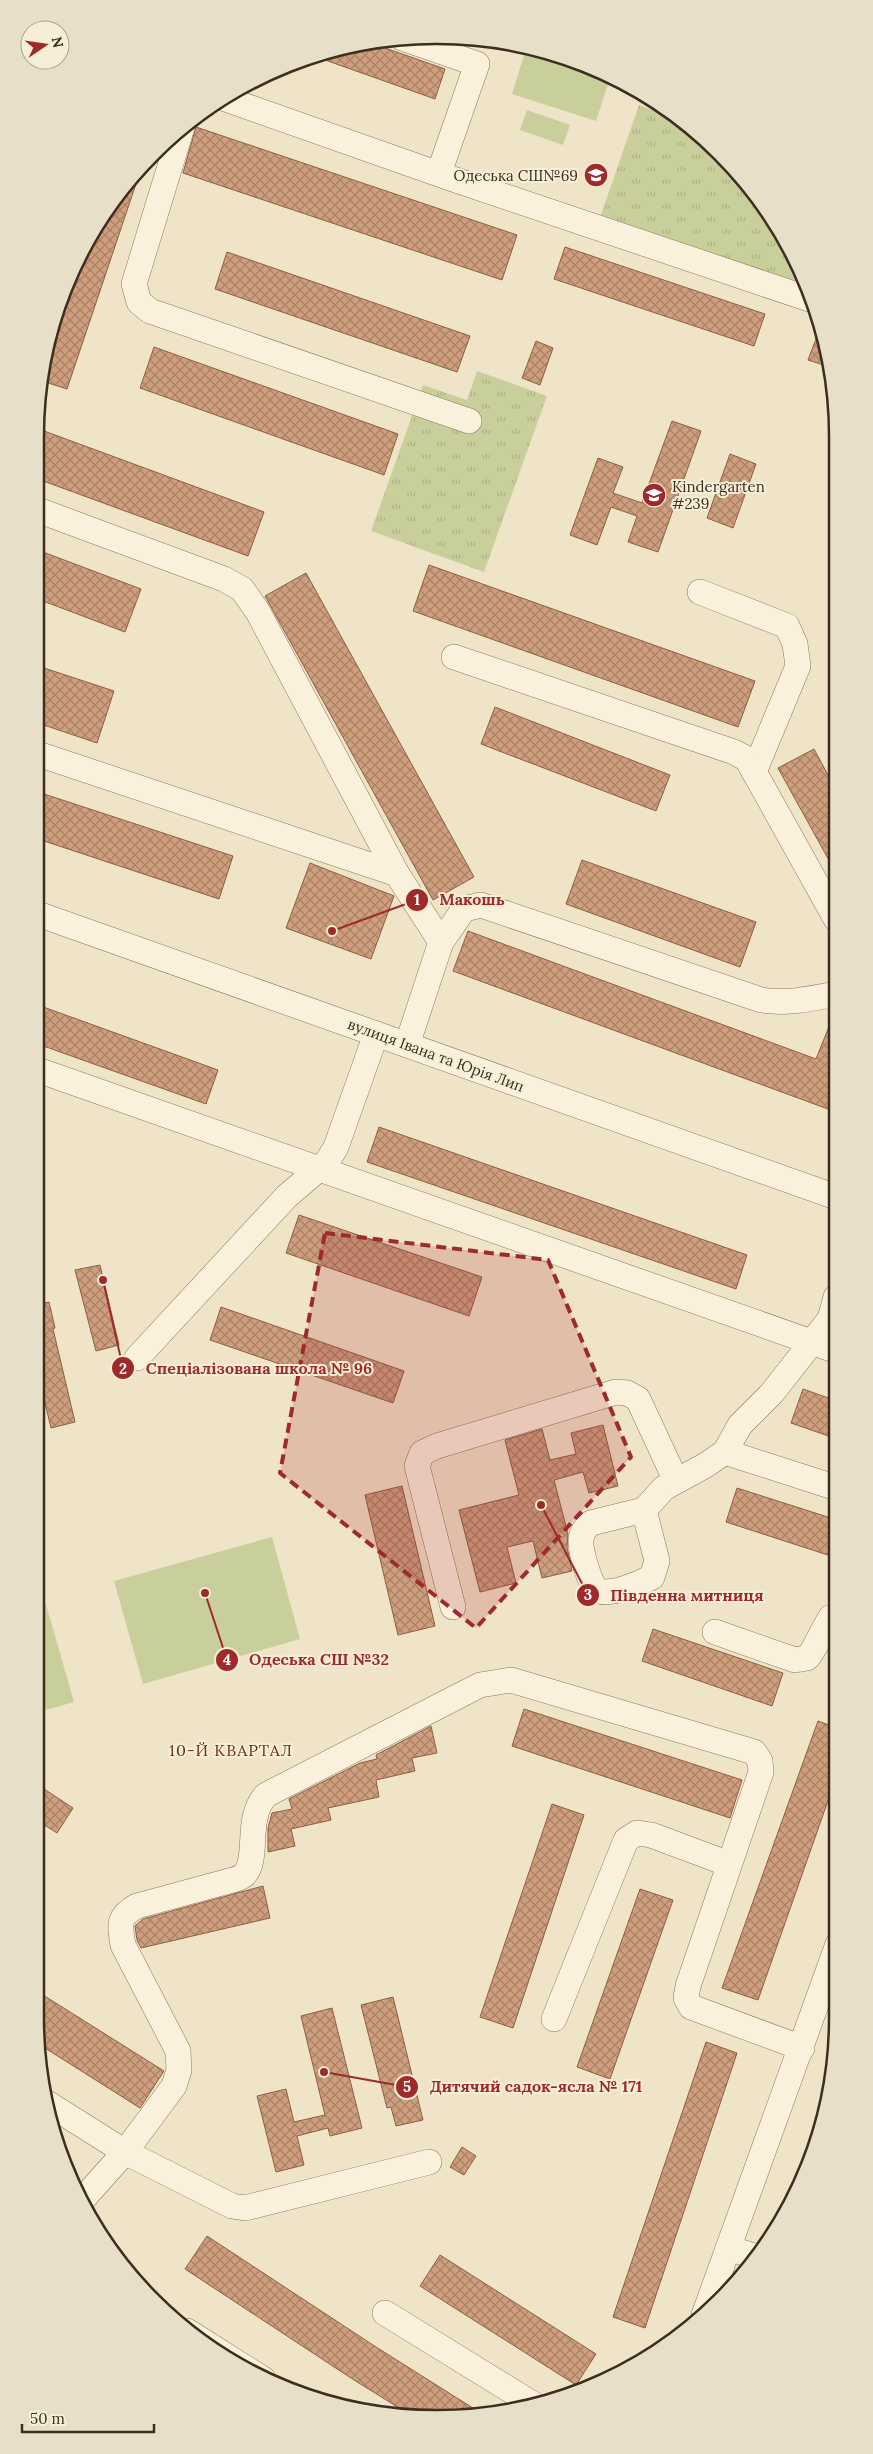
<svg xmlns="http://www.w3.org/2000/svg" width="873" height="2454" font-family="Lora,serif">
<style>
.park{fill:url(#park-tufts)}
.pitch{fill:#c9cf9b}
.building{fill:url(#building-cross-hatch);stroke:#8d5f41}
.lines{fill:none;stroke-linecap:round;stroke-linejoin:round}
.minor-casing{stroke:#8d765c;stroke-width:26}
.minor{stroke:#faf1dc;stroke-width:25}
.marked{fill:#9e2a2b;fill-opacity:0.2;stroke:#9e2a2b;stroke-width:4;stroke-dasharray:10 6;stroke-linejoin:round}
.labels{text-anchor:middle;dominant-baseline:central;stroke-width:4;stroke-linejoin:round;paint-order:stroke}
.poi-label{font-size:15px;fill:#3d2e20;stroke:#f7eed8;text-anchor:end}
.street-label{font-size:15px;fill:#3d2e20;stroke:#f7eed8}
.neighbourhood-label{font-size:16px;letter-spacing:1px;fill:#6b2e1e;stroke:#f7eed8}
.rim{fill:none;stroke:#3d2e20;stroke-width:2.5}
.leader{fill:none;stroke:#9e2a2b;stroke-width:2}
.callout-dot{fill:#9e2a2b;stroke:#f7eed8;stroke-width:2}
.mark-label{font-size:15px;text-anchor:middle;font-weight:bold;fill:#fff}
.callout-label{font-size:16px;text-anchor:middle;font-weight:bold;fill:#9e2a2b;stroke:#f7eed8;stroke-width:4;stroke-linejoin:round;paint-order:stroke}
</style>
<defs>
<pattern id="park-tufts" width="24" height="20" patternUnits="userSpaceOnUse" patternTransform="scale(1.25)"><rect width="24" height="20" fill="#c9cf9b"/><path d="M3 7l-1-3M5 7V3M7 7l1-3M15 17l-1-3M17 17v-4M19 17l1-3" fill="none" stroke="#aeb285"/></pattern>
<pattern id="building-cross-hatch" width="8" height="8" patternUnits="userSpaceOnUse" patternTransform="scale(1.25)"><rect width="8" height="8" fill="#cf9f7d"/><path d="M0 0l8 8M0 8l8-8" fill="none" stroke="#a98266"/></pattern>
</defs>
<rect width="100%" height="100%" fill="#f0e4c8"/>
<g class="park">
<path d="M639,105L672,117L738,172L797,259L810,302L597,226Z"/>
<path d="M477,371L547,396L484,572L371,531L423,385L467,400Z"/>
</g>
<g class="pitch">
<path d="M527,46L540,49L610,78L596,121L512,94Z"/>
<path d="M527,110L570,125L563,145L520,130Z"/>
<path d="M272,1537L300,1639L143,1684L114,1581Z"/>
<path d="M43,1594L74,1702L35,1713V1597Z"/>
</g>
<g class="building">
<path d="M368,42L445,69L435,99L311,55Z"/>
<path d="M196,127L517,235L502,280L183,173Z"/>
<path d="M142,166L67,389L42,381L49,333L76,259L118,192Z"/>
<path d="M565,247L765,314L754,346L554,279Z"/>
<path d="M227,252L470,336L457,372L215,289Z"/>
<path d="M819,331L829,366L830,367L808,360Z"/>
<path d="M536,341L553,348L540,385L522,378Z"/>
<path d="M154,347L398,434L384,475L140,388Z"/>
<path d="M672,421L701,431L658,552L628,542L637,516L611,507L597,545L570,535L598,458L623,467L613,493L642,503Z"/>
<path d="M36,428L264,512L248,556L35,478Z"/>
<path d="M730,454L756,464L733,528L707,518Z"/>
<path d="M35,549L141,589L125,632L35,598Z"/>
<path d="M429,565L755,681L738,727L413,611Z"/>
<path d="M306,573L474,877L433,900L265,596Z"/>
<path d="M35,665L114,691L97,743L35,722Z"/>
<path d="M495,707L670,775L656,811L481,744Z"/>
<path d="M814,749L835,788L836,873L778,768Z"/>
<path d="M35,791L233,856L219,899L35,838Z"/>
<path d="M582,860L756,922L740,967L566,904Z"/>
<path d="M310,863L394,896L371,959L286,928Z"/>
<path d="M468,931L816,1059L836,1009V1112L453,971Z"/>
<path d="M35,1004L218,1070L206,1104L35,1043Z"/>
<path d="M379,1127L747,1255L736,1289L367,1162Z"/>
<path d="M299,1215L482,1277L469,1316L286,1253Z"/>
<path d="M100,1265L119,1345L96,1351L75,1270Z"/>
<path d="M49,1302L55,1328L53,1329L75,1422L51,1428L35,1361V1305Z"/>
<path d="M221,1307L404,1371L393,1403L210,1340Z"/>
<path d="M803,1389L837,1401V1439L791,1423Z"/>
<path d="M603,1425L618,1486L589,1493L583,1472L554,1480L568,1534L567,1547L572,1571L542,1578L533,1541L507,1547L516,1583L480,1592L459,1510L519,1495L505,1440L542,1429L550,1460L576,1454L571,1433Z"/>
<path d="M402,1486L435,1626L398,1635L365,1495Z"/>
<path d="M737,1488L837,1520V1558L726,1522Z"/>
<path d="M653,1629L783,1673L772,1706L642,1661Z"/>
<path d="M524,1709L742,1780L730,1818L512,1746Z"/>
<path d="M818,1721L837,1728V1775L758,2000L722,1988Z"/>
<path d="M431,1726L437,1753L412,1758L415,1771L376,1780L379,1797L328,1808L331,1820L291,1829L295,1846L268,1852V1828L272,1813L292,1809L289,1799L360,1763L377,1759L376,1755Z"/>
<path d="M35,1783L73,1808L57,1833L35,1819Z"/>
<path d="M552,1804L584,1815L513,2028L480,2017Z"/>
<path d="M263,1886L270,1918L141,1948L137,1940L135,1926L143,1919Z"/>
<path d="M640,1889L673,1900L610,2079L577,2067Z"/>
<path d="M35,1990L164,2071L140,2108L37,2043Z"/>
<path d="M393,1997L423,2120L396,2126L391,2107L387,2108L361,2005Z"/>
<path d="M332,2008L362,2128L330,2136L328,2128L297,2136L304,2165L276,2172L257,2096L286,2089L294,2122L325,2115L301,2016Z"/>
<path d="M706,2042L737,2053L645,2328L613,2317Z"/>
<path d="M462,2147L476,2156L464,2175L450,2167Z"/>
<path d="M207,2236L376,2347L484,2415L463,2418L412,2416L354,2380L185,2269Z"/>
<path d="M440,2255L596,2354L576,2385L420,2286Z"/>
</g>
<g class="lines">
<g class="minor-casing">
<g id="minor">
<path d="M402,38L477,64L439,173"/>
<path d="M223,98L450,178L809,299"/>
<path d="M182,127L134,284L139,302L150,311L469,421"/>
<path d="M35,509L224,579L242,589L258,612L397,874L441,942"/>
<path d="M700,592L787,626L795,644L798,666L754,772"/>
<path d="M454,657L734,752L747,759L836,919"/>
<path d="M35,753L397,874"/>
<path d="M35,913L836,1197"/>
<path d="M407,1045L441,942L464,909L481,905L761,1000C787,1004 810,999 836,994"/>
<path d="M35,1069L837,1351"/>
<path d="M137,1358L287,1196L327,1162L336,1147L376,1034"/>
<path d="M725,1452L837,1488"/>
<path d="M644,1510L657,1561L652,1577C641,1583 609,1597 597,1590C590,1586 580,1549 581,1540C582,1532 585,1528 591,1523L644,1510L664,1488L706,1465L725,1452L740,1425L772,1393L830,1319L836,1297"/>
<path d="M453,1607L417,1466L422,1453L437,1446L616,1392L627,1393L638,1399L676,1481"/>
<path d="M715,1632L795,1660C798,1659 804,1659 807,1658C812,1655 825,1625 831,1617L837,1616"/>
<path d="M554,2019L626,1840L637,1833L651,1835L729,1864"/>
<path d="M44,2101L125,2152L232,2206L245,2208L429,2162"/>
<path d="M83,2199L125,2152L174,2086L179,2070L178,2051L123,1945C120,1925 117,1917 137,1906L229,1881C234,1880 240,1878 244,1875C260,1859 244,1819 266,1795L480,1685L511,1680L754,1752L760,1761L761,1772L688,1986L686,1998L691,2007L802,2048"/>
<path d="M728,2248L757,2257"/>
<path d="M385,2313L536,2406"/>
<path d="M704,2315L838,1944"/>
<path d="M187,2331L263,2379"/>
</g>
</g>
<use href="#minor" class="minor"/>
</g>
<path class="marked" d="M325,1233L548,1260L631,1457L476,1628L280,1473Z"/>
<defs>
<g id="school-disc" transform="scale(1.25)"><circle r="9.5" fill="#9e2a2b" stroke="#f7eed8"/><path d="M0-5L7-2L0 1L-7-2ZM-4 1L0 2.5L4 1V4Q0 6-4 4Z" fill="#fff"/></g>
</defs>
<g fill-rule="evenodd">
<use href="#school-disc" x="596" y="175"/>
<use href="#school-disc" x="654" y="495"/>
</g>
<g class="labels">
<g class="poi-label">
<text x="578" y="175">Одеська СШ№69</text>
<text x="672" y="486" text-anchor="start">Kindergarten<tspan x="672" dy="17">#239</tspan></text>
</g>
<g class="street-label">
<text transform="translate(436 1055) rotate(20)">вулиця Івана та Юрія Лип</text>
</g>
<g class="neighbourhood-label">
<text x="231" y="1750">10-Й КВАРТАЛ</text>
</g>
</g>
<path d="M0 0H873V2454H0ZM436 44H437A392 392 0 0 1 829 436V2018A392 392 0 0 1 437 2410H436A392 392 0 0 1 44 2018V436A392 392 0 0 1 436 44Z" fill="#e8dfc9" fill-rule="evenodd"/>
<path class="rim" d="M436 44H437A392 392 0 0 1 829 436V2018A392 392 0 0 1 437 2410H436A392 392 0 0 1 44 2018V436A392 392 0 0 1 436 44Z"/>
<path class="leader" d="M332 931L417 900M103 1280L123 1368M541 1505L588 1595M205 1593L227 1660M324 2072L407 2087"/>
<g class="callout-dot">
<circle cx="332" cy="931" r="5"/>
<circle cx="103" cy="1280" r="5"/>
<circle cx="541" cy="1505" r="5"/>
<circle cx="205" cy="1593" r="5"/>
<circle cx="324" cy="2072" r="5"/>
<circle cx="417" cy="900" r="12"/>
<circle cx="123" cy="1368" r="12"/>
<circle cx="588" cy="1595" r="12"/>
<circle cx="227" cy="1660" r="12"/>
<circle cx="407" cy="2087" r="12"/>
</g>
<g class="mark-label">
<text x="417" y="905">1</text>
<text x="123" y="1374">2</text>
<text x="588" y="1600">3</text>
<text x="227" y="1665">4</text>
<text x="407" y="2092">5</text>
</g>
<g class="callout-label">
<text x="472" y="905">Макошь</text>
<text x="259" y="1374">Спеціалізована школа № 96</text>
<text x="687" y="1601">Південна митниця</text>
<text x="319" y="1665">Одеська СШ №32</text>
<text x="536" y="2092">Дитячий садок-ясла № 171</text>
</g>
<g transform="translate(45 45) rotate(77)"><circle r="24" fill="#f7eed8" stroke="#ada18e"/>
<path d="M0-4L9 19L0 12L-9 19Z" fill="#9e2a2b"/>
<text y="-8" font-size="14" font-weight="bold" text-anchor="middle" fill="#3d2e20">N</text>
</g>
<path d="M22 2424v8h132v-8" fill="none" stroke="#3d2e20" stroke-width="2.5"/>
<text x="30" y="2424" font-size="15" fill="#3d2e20" stroke="#f7eed8" stroke-width="4" paint-order="stroke">50 m</text>
</svg>
